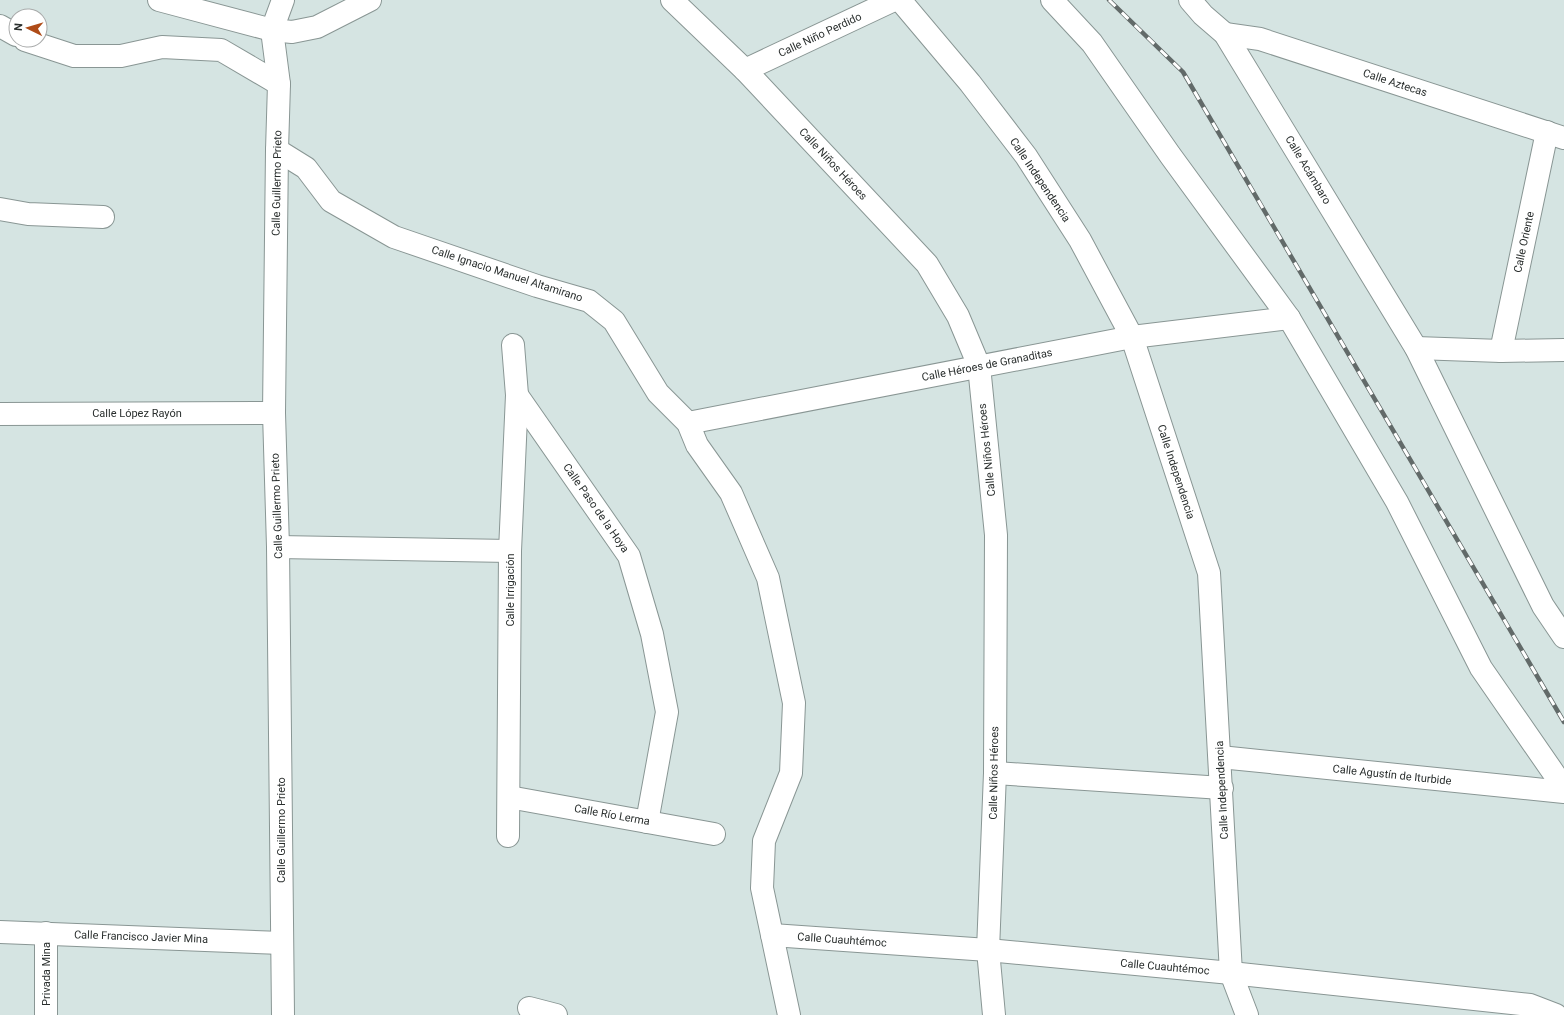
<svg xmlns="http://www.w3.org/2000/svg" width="1564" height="1015" font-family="Roboto,sans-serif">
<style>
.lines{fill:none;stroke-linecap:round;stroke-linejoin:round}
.street-casing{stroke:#899694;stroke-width:24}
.street{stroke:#fff;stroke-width:22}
.rail-casing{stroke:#626a69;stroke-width:4.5}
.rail{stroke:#fff;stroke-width:3;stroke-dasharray:9;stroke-linecap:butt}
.labels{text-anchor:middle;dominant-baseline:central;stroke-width:4;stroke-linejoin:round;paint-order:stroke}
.street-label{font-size:11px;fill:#292e2d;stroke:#fff}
</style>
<rect width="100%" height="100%" fill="#d5e4e2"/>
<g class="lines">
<g class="street-casing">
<g id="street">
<path d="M159,0L272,30L292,32L317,27L370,0"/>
<path d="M283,0L272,30L279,84L277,150L274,413L278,547L283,1015"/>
<path d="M672,0L745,70L927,264L958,316L979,366L996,535L995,773L988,950L994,1015"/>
<path d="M900,0L970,83L1026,156L1080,240L1132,337L1209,573L1231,973L1247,1015"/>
<path d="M1052,0L1092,43L1170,155L1289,318L1397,502L1481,668L1564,788"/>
<path d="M1190,0L1203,15L1225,34L1416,348L1543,606L1564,637"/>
<path d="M0,26L16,35"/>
<path d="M1225,34L1260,39L1564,138"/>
<path d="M25,40L74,56H121L162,47L221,50L279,84"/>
<path d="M745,70L894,0"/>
<path d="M277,150L306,168L331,201L394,237L537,286L589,301L614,321L658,393L688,423L697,445L731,493L768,578L794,703L791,773L764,841L762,888L789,1015"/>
<path d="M0,209L28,214L103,217"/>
<path d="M1416,348L1501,351L1564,350"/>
<path d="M1501,351L1547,132"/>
<path d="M517,395L629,556L652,634L667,712L647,822"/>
<path d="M0,414L274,413"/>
<path d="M688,423L1132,337L1289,318"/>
<path d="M278,547L510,551"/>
<path d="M1220,757L1564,792"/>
<path d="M995,773L1222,788"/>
<path d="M509,797L714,834"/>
<path d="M508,836L510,551L517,395L513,345"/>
<path d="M0,932L282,943"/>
<path d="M46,933V1015"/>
<path d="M772,935L988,950L1231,973L1530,1005L1556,1015"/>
<path d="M529,1008L556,1015"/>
</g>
</g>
<use href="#street" class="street"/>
<g class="rail-casing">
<path id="rail" d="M1109,0L1183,72L1564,722"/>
</g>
<use href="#rail" class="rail"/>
</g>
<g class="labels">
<g class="street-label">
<text transform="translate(820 35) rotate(-25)">Calle Niño Perdido</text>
<text transform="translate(1395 83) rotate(18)">Calle Aztecas</text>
<text transform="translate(833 164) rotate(47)">Calle Niños Héroes</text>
<text transform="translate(1308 170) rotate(59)">Calle Acámbaro</text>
<text transform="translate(1040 180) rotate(56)">Calle Independencia</text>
<text transform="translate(277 183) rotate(-89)">Calle Guillermo Prieto</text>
<text transform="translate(1524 242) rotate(-78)">Calle Oriente</text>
<text transform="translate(507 274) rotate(18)">Calle Ignacio Manuel Altamirano</text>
<text transform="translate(987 365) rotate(-11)">Calle Héroes de Granaditas</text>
<text x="137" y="413">Calle López Rayón</text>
<text transform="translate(987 450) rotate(-96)">Calle Niños Héroes</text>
<text transform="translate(1176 472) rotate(72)">Calle Independencia</text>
<text transform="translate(277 506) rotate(-92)">Calle Guillermo Prieto</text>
<text transform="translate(596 508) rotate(55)">Calle Paso de la Hoya</text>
<text transform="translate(510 590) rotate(-90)">Calle Irrigación</text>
<text transform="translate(994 773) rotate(-89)">Calle Niños Héroes</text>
<text transform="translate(1392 775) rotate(6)">Calle Agustín de Iturbide</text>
<text transform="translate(1222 790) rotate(-93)">Calle Independencia</text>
<text transform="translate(612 815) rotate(10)">Calle Río Lerma</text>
<text transform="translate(281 830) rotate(-90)">Calle Guillermo Prieto</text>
<text transform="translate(141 937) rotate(2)">Calle Francisco Javier Mina</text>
<text transform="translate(842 940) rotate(4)">Calle Cuauhtémoc</text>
<text transform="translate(1165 967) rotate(5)">Calle Cuauhtémoc</text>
<text transform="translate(46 974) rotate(-90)">Privada Mina</text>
</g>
</g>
<g transform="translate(28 28) rotate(275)"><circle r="19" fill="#ffffff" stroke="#a9abab"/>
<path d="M0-3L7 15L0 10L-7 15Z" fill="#af4b17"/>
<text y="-6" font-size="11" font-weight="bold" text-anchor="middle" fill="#292e2d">N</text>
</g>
</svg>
